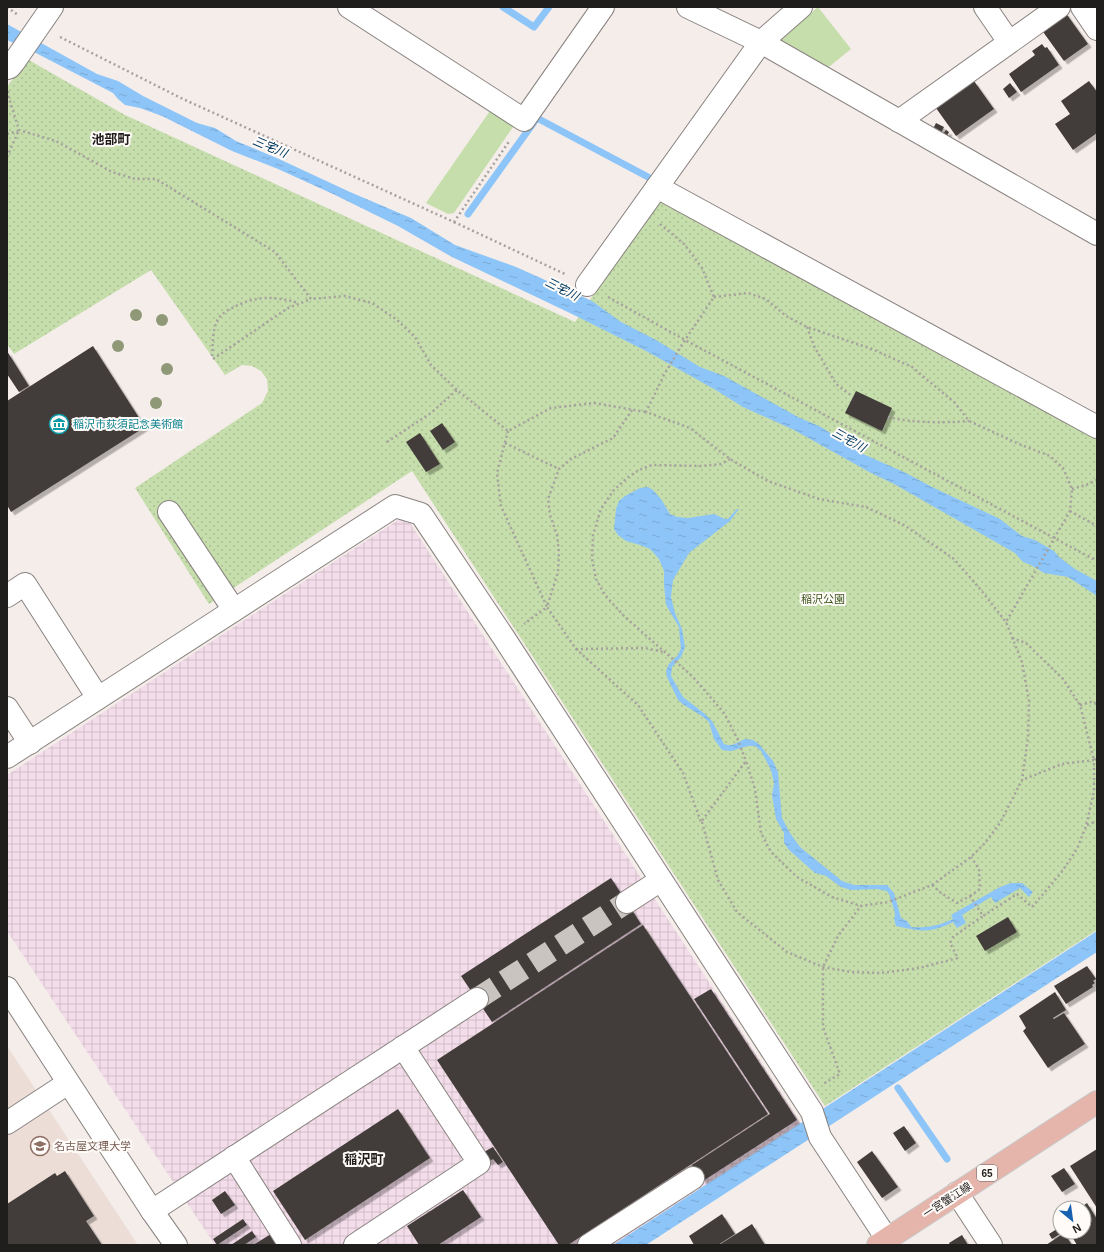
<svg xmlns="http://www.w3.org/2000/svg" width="1104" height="1252" font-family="Helvetica,'Noto Sans JP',sans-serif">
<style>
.built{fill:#ecded7}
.industrial{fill:url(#industrial-grid)}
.green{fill:#c6deab}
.park{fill:url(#park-dots)}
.water{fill:url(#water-ripples)}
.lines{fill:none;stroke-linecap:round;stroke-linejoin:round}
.stream{stroke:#8dc5f8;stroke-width:7}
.building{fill:#423d3a;filter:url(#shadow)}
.minor-tunnel{stroke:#cac4c1;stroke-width:22;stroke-dasharray:22 11;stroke-linecap:butt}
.minor-casing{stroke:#898380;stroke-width:24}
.major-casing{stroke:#c9c9c9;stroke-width:24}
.path{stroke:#a6a19f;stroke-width:2.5;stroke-dasharray:2 3;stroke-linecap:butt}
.minor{stroke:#fff;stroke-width:22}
.major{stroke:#e5b4ab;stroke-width:22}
.tree{fill:#8f9978}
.labels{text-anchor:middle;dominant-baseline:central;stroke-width:4;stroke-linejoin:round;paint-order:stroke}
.shield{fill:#fffbf9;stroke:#63605f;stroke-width:1}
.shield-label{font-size:10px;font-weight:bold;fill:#201e1d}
.culture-label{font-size:11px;fill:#0d838f;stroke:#fffbf9;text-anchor:start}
.park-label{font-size:11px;fill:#3d551b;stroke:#fffbf9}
.education-label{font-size:11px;fill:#785e54;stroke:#fffbf9;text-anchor:start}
.street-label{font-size:11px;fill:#201e1d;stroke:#fffbf9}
.water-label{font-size:12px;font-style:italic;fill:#003a61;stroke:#fffbf9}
.quarter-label{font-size:13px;font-weight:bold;fill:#201e1d;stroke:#fffbf9}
</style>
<defs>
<pattern id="industrial-grid" width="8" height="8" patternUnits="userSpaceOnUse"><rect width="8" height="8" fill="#f4ddea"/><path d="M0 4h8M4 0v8" fill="none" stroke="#d1bdc8"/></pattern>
<pattern id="park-dots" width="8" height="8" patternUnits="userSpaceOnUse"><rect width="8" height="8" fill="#c6deab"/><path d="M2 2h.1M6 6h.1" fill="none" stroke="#aabe93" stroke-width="1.8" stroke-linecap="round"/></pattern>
<pattern id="water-ripples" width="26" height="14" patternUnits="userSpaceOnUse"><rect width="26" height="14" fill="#8dc5f8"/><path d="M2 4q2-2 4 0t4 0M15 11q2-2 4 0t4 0" fill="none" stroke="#79a9d4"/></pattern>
<filter id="shadow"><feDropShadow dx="3.5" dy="3.5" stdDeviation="0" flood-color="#0004"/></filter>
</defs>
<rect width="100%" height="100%" fill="#f4edea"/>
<path class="built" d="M7,1046L138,1245H7Z"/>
<path class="industrial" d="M398,520H408L798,1119L800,1124L613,1245H215L7,931V775Z"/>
<g class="green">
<path d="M818,7L851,49L825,70L782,45L779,39Z"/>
<path d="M492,108L515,124L454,213L448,214L426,203Z"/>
</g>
<path class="park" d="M27,59L125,115L575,322L659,198L1097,436V930L825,1106L412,471L209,604L135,488L262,403L268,391L267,379L261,371L252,366L242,365L225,375L151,270L14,354L7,344V87Z"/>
<g class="water">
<path d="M7,24L97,74L118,81L143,96L197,123L215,128L236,141L279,159L350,192L411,218L455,245L516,267L592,301L621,322L656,340L700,367L724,376L798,417L821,427L863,454L906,473L932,487L1000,519L1022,536L1035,540L1054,551L1059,557L1075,569L1097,581V596L1068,577L1044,573L1031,565L1023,562L1015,553L894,484L871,473L794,430L743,407L714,389L646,351L574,315L452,257L398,226L333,194L278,169L232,151L162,116L140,108L125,105L118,99L113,93L34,52L7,40Z"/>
<path d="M648,487L653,490L661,499L670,514L677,517L688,518L714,514L725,519H728L737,509H739L730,521L689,553L673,580L671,597L675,613L682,629L685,647L681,657L672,667L671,676L683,697L705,714L712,721L724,744L728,745H732L745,739L753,740L759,744L773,761L778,772L782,818L790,833L800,847L842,881L854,885H887L894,893L901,918L907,921L911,927C927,928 938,926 953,919L951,915L1000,887L1011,883H1022L1033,892L1029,897L1020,888L995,903L991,897L962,915L966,923L957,928L953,922C930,934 920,931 896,926L894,919L895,915L894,909L889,894L887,891L877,889L851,890L841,887L826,876L815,873L789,850L784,843V833L776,819L772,795L774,783L771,770L761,751L755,746H748L731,751L722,750L714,739L709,722L702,716L684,705L678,700L667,677L666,671L669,664L678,655L681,648L680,640L679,627L666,605L664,585V571L659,559L650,549L640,545L626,541L618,535L614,529L616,509L619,501L625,496L640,488Z"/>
<path d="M1097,931V952L646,1245H613Z"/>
</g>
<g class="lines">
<g class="stream">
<path d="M503,7L534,27L549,7"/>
<path d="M468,214L537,118L648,177"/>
<path d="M898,1088L947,1159"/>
</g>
</g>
<g class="building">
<path d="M1065,12L1088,44L1064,61L1041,29Z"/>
<path d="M1042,44L1045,48L1047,47L1059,65L1021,92L1009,74L1035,55L1032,51Z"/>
<path d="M974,81L994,109L956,136L936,108Z"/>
<path d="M1089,81L1097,92V133L1073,150L1055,124L1070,114L1061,101Z"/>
<path d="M1010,83L1017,92L1009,98L1003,89Z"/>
<path d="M936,123L944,127L941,133L933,129Z"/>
<path d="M946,130L949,132L947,136L943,134Z"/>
<path d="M93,346L145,427L11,512L7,505V401Z"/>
<path d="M7,351L29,386L19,392L7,374Z"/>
<path d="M856,391L892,408L882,431L845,413Z"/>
<path d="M442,423L455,442L443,450L430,431Z"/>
<path d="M420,433L440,464L426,472L406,442Z"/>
<path d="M611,878L641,924L492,1022L461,976Z"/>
<path d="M1008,917L1017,932L985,951L976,936Z"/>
<path d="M643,925L768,1114L568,1245H559L437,1060Z"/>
<path d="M1087,966L1096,979L1093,981L1095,983L1092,985L1093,987L1066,1004L1054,986Z"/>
<path d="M711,989L797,1120L703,1181L692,1165L770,1114L694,999Z"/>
<path d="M1055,992L1066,1010L1053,1018L1051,1016L1054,1019L1064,1013L1085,1044L1052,1065L1031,1033L1052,1065L1048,1068L1023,1031L1026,1028L1019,1016Z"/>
<path d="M398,1109L430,1158L305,1240L273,1191Z"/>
<path d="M904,1126L916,1143L905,1151L893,1133Z"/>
<path d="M493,1147L503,1162L498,1165L493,1159L488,1162L482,1153Z"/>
<path d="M1097,1149V1208L1070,1166Z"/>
<path d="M872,1151L898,1187L882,1198L857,1162Z"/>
<path d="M1064,1168L1075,1184L1062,1192L1051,1176Z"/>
<path d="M65,1171L94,1216L86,1221L102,1245H7V1204L55,1173L57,1176Z"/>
<path d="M463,1190L481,1217L438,1245H419L407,1226Z"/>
<path d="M225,1191L235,1205L221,1214L212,1200Z"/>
<path d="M1069,1202L1073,1208H1060V1218L1055,1211Z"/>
<path d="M1087,1203L1097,1219V1245H1077L1069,1232H1084V1208H1080Z"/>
<path d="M722,1214L735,1234L718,1245H694L689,1236Z"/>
<path d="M243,1219L247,1225L217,1245L213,1239Z"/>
<path d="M752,1224L765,1245H719Z"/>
<path d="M1060,1227V1232H1063L1052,1239L1049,1234Z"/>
<path d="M252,1231L256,1237L244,1245H231Z"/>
<path d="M1064,1233L1072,1245H1046Z"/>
<path d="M271,1234L278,1245H253Z"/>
<path d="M962,1235L968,1245H950L949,1243Z"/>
</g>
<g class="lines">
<path class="minor-tunnel" d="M477,999L627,902"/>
<g class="minor-casing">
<g id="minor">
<path d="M349,7L524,120L603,7"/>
<path d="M688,7L761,42L1097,234"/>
<path d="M985,7L1009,42"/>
<path d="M1082,7L1097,29"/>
<path d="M7,68L10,67L14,62L52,7"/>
<path d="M899,121L1059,7"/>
<path d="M657,187L1097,427"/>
<path d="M587,285L761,42L801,7"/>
<path d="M169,512L234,610"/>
<path d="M7,596L25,584L98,698"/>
<path d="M7,708L30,743"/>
<path d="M7,757L395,506L421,514L504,638L812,1112L820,1137L887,1239"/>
<path d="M627,902L661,880"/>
<path d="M7,988L152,1211L176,1245"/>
<path d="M7,1123L68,1083"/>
<path d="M234,1157L290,1245"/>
<path d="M957,1193L991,1245"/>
<path d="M152,1211L477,999"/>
<path d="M355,1245L479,1163L403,1047"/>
<path d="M589,1245L693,1178"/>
</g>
</g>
<g class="major-casing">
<path id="major" d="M878,1245L1097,1102"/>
</g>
<g class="path">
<path d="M7,7L18,15"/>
<path d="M60,37L183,99L454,222L510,140"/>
<path d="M8,91V95L19,130L56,141L112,172L135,179H156L275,252L311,299L345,296L372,303L396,319L415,337L431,365L457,390L508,431L551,408L594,403L646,412"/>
<path d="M7,134L18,131"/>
<path d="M7,157L19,130"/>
<path d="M454,222L567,275"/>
<path d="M660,224L684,244L702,268L714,297L683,343L664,375L646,412L690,428L730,459L768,481L819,499L866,507L904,525L954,559L981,590L1006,622L1022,662L1029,701L1028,737L1022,780L1000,823L984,844L971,857L932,885L888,902L861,906L838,936L823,967V1027L840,1074L823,1084"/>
<path d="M608,297L685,340L1097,561"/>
<path d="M714,297L748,293L766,299L786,316L807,327L872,349L912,367L955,403L969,421L1019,444L1050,456L1063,468L1072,489L1070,511L1006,622"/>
<path d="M807,327L814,346L836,384L853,397"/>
<path d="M212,356C213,344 212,330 218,319C222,314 227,310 232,308C257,295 273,296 299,303"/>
<path d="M213,359L288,308L311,299"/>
<path d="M632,410L613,438L571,459L559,469L548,499L550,515L557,535L559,553L558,572L547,607L576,649L638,705L683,773L701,822L746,761L755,789L761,833L771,852L797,877L832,897L861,906"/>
<path d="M888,417C911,423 946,423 969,421"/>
<path d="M508,431L497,473L501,506L547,607L524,624"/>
<path d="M387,442L431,413L457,390"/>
<path d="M505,443L559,469"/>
<path d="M730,459L721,464L702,466L652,465L639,470L627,478L613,491L601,509L593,535L592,559L596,579L605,595L624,616L693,677L724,713L737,738L746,761"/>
<path d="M1072,489L1086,485L1097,480"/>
<path d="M1070,511L1097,526"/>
<path d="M1012,638L1026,643L1063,679L1080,705L1094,760L1097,759"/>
<path d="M576,649L645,648L664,652"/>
<path d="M1080,705L1091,702L1097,704"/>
<path d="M702,822L718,880L737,912L787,952L823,967L851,972L881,973L919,968L958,958L950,943L953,937L983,916"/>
<path d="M1087,825L1097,821"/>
<path d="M932,885L941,893L957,903L970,896L983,916L1017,894L1032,907L1061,873L1077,849L1086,826L1094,791V760L1062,764L1022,780"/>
<path d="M970,896L980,889L979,869L971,857"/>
</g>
<use href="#minor" class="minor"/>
<use href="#major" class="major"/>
</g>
<g class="tree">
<circle cx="136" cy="315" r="6"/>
<circle cx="162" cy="320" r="6"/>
<circle cx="118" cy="346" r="6"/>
<circle cx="167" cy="369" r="6"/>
<circle cx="156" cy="403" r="6"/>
</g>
<defs>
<g id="museum-ring" transform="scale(1)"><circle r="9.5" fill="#fffbf9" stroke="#0f9aa8" stroke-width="1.5"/><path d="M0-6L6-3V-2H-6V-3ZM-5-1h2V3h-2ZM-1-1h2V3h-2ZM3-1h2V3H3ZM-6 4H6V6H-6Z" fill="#0f9aa8"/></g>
<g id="university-ring" transform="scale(1)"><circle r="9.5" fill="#fffbf9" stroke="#8d6e63" stroke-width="1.5"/><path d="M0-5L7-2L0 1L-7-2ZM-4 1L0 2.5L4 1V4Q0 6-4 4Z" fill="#8d6e63"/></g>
</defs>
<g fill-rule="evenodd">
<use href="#museum-ring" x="59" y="424"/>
<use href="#university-ring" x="40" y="1146"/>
</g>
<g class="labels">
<rect class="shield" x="977" y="1165" width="20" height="16" rx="3"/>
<g class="shield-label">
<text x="987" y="1173">65</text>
</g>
<g class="culture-label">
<text x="73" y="424">稲沢市荻須記念美術館</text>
</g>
<g class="park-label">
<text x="823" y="599">稲沢公園</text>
</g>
<g class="education-label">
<text x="54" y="1146">名古屋文理大学</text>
</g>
<g class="street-label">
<text transform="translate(947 1200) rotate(-33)">一宮蟹江線</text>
</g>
<g class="water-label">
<text transform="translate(270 147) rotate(23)">三宅川</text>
<text transform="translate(562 289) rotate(27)">三宅川</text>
<text transform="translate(849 440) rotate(29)">三宅川</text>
</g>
<g class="quarter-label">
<text x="111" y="139">池部町</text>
<text x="364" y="1159">稲沢町</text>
</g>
</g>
<rect width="1104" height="1252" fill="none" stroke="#201e1d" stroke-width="16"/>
<g transform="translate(1072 1220) rotate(151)"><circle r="19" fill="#fffbf9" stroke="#a6a3a1"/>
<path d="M0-3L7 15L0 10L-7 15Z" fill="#1861b1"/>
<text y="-6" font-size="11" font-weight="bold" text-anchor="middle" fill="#201e1d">N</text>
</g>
</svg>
